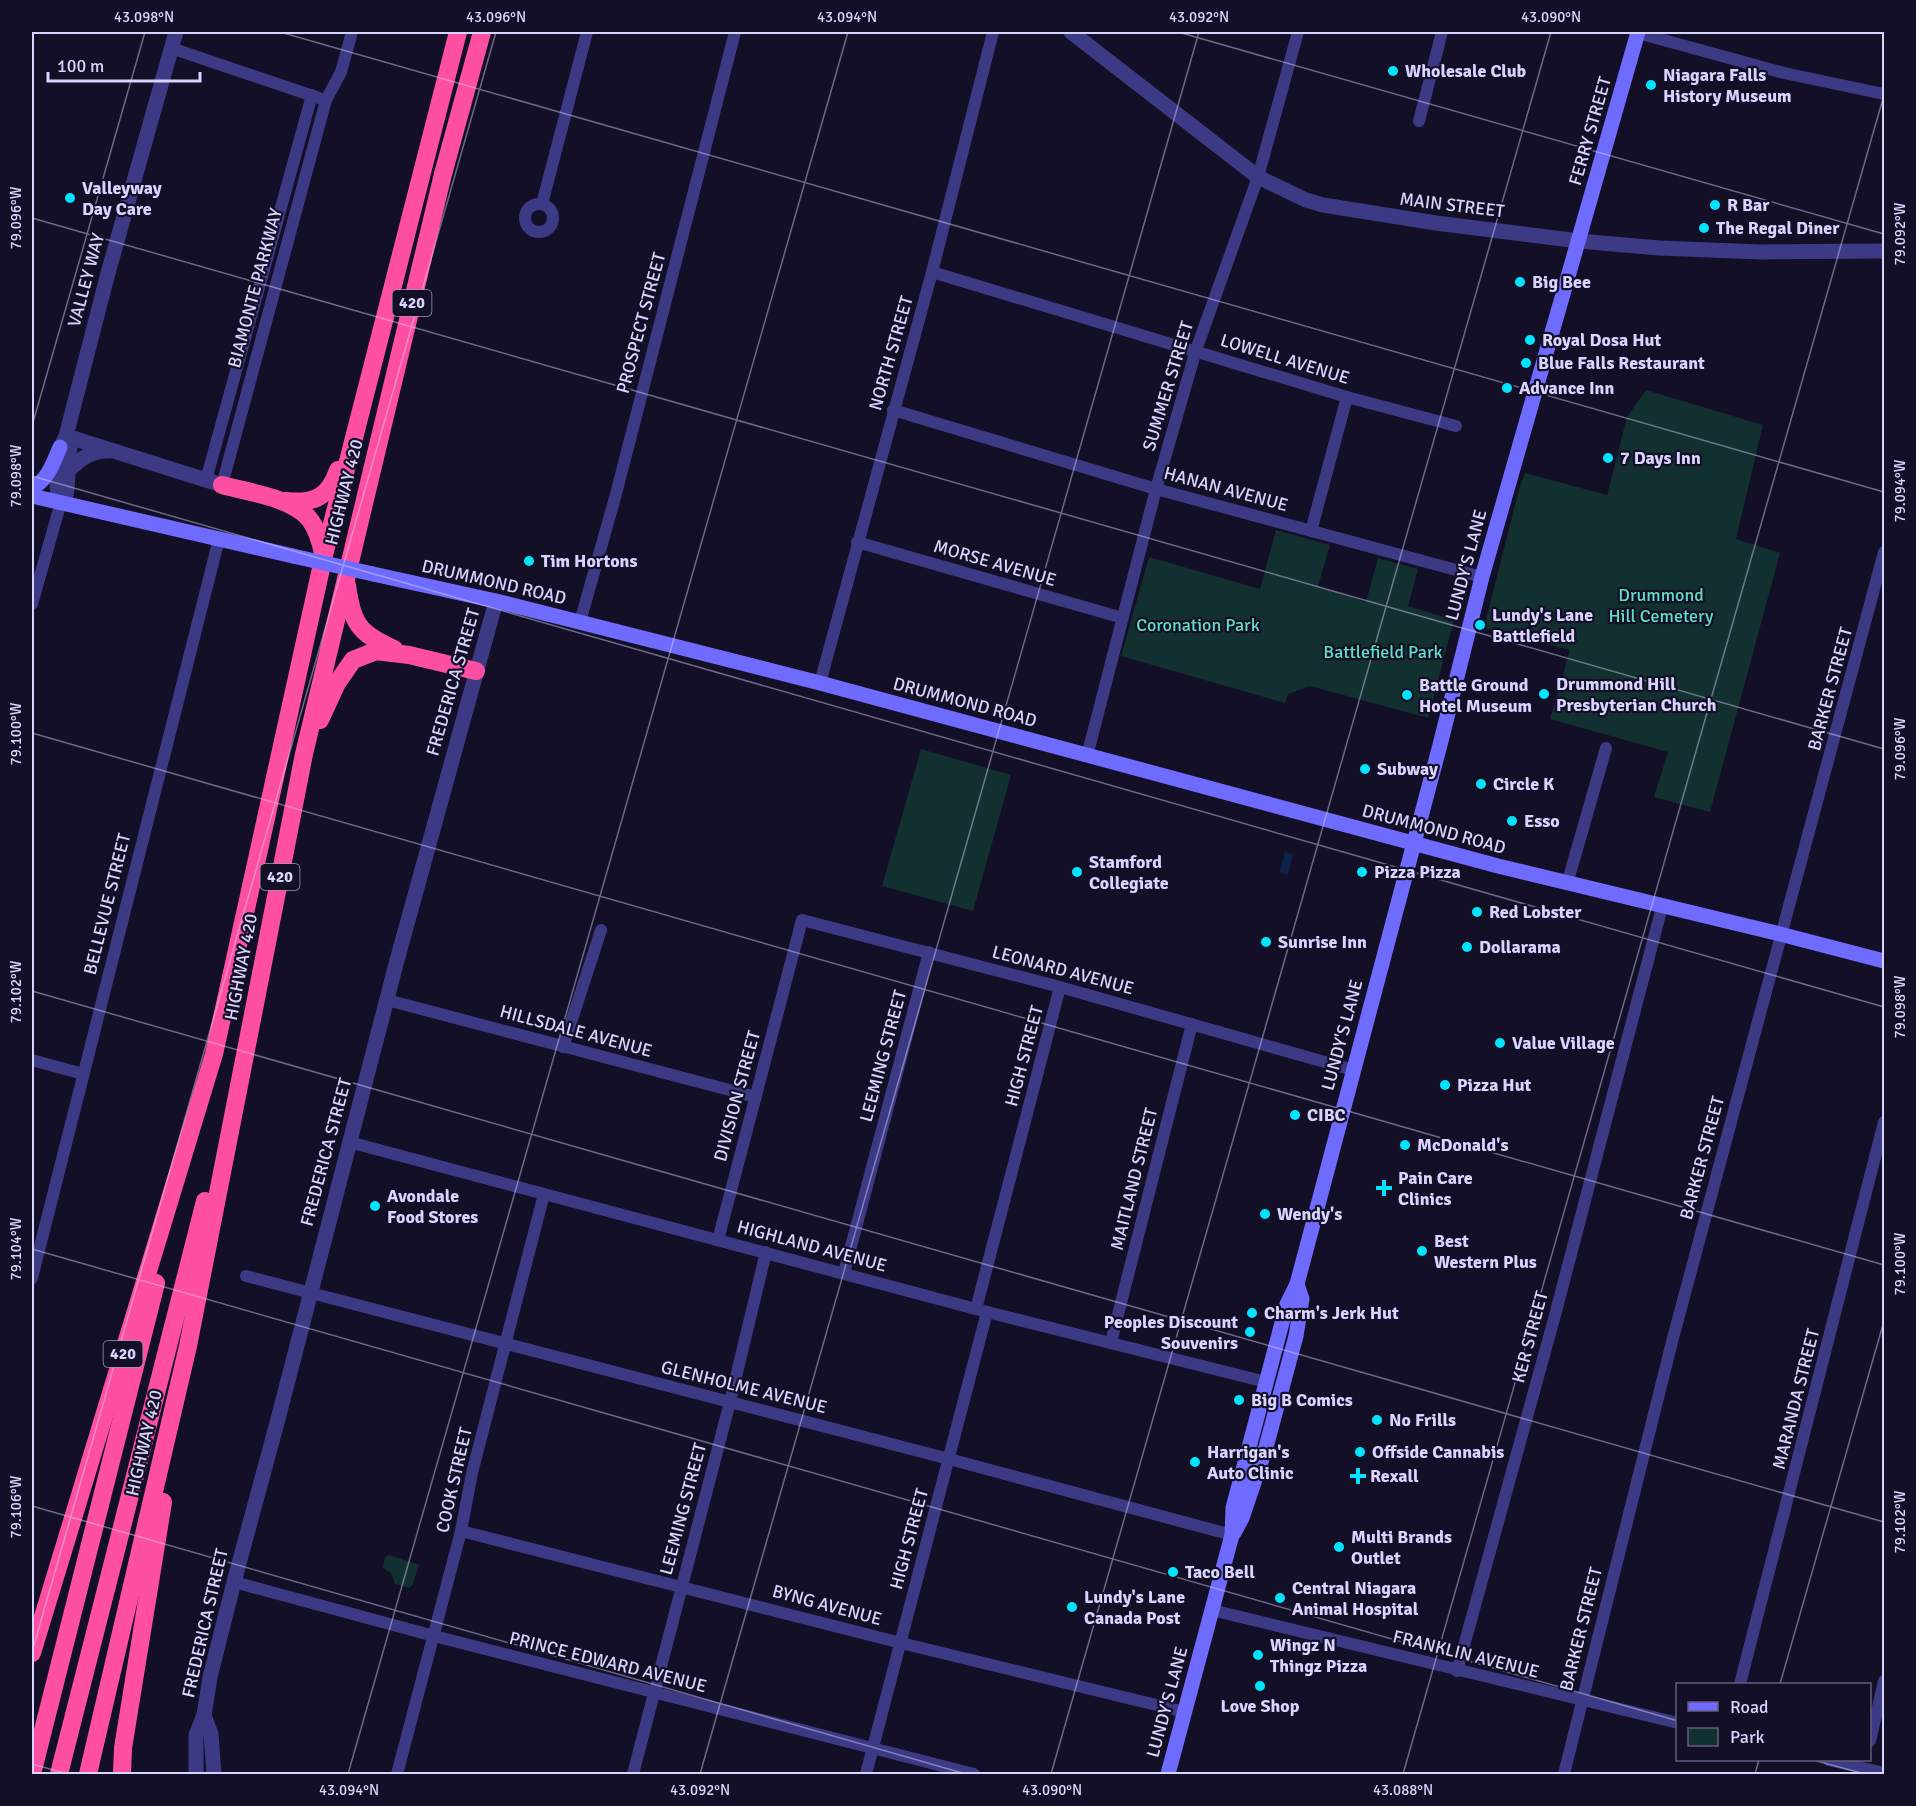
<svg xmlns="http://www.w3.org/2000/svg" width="1916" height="1806" font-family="Signika,sans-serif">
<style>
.green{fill:#12302f}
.water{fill:#0c2248}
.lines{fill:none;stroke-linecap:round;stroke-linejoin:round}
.minor{stroke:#3d3a85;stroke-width:12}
.tertiary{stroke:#3d3a85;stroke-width:15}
.secondary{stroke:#6f6bff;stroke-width:15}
.motorway{stroke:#ff4fa3;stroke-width:18}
.secondary-bridge{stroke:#6f6bff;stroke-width:15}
.ticks{fill:none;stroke:#d9d4ff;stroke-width:1.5;stroke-opacity:0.45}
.poi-dot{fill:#00e5ff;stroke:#130f26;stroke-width:2}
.labels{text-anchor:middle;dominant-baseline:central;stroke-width:4.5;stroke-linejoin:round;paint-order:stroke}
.shield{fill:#130f26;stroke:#9e99be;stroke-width:1.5}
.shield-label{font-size:16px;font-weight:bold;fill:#d9d4ff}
.poi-label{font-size:18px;font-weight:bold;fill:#d9d4ff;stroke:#130f26;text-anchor:start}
.street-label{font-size:18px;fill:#d9d4ff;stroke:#130f26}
.park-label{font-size:18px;fill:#5fe0c0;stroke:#130f26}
.neatline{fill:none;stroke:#d9d4ff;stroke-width:2}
.ticks-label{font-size:15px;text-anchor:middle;fill:#d9d4ff}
</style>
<rect width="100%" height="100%" fill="#130f26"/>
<g class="green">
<path d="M1646,390L1763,425L1736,539L1780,553L1710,812L1654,797L1668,752L1550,719L1570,650L1484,628L1519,489L1525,473L1607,495L1627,417Z"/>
<path d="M1276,530L1330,545L1318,586L1366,602L1378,558L1418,569L1408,606L1454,620L1428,718L1310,686L1288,694L1285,703L1121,656L1149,557L1260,589Z"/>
<path d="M921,749L1011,775L973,911L882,886Z"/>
<path d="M389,1555L419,1565L412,1586L409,1588L395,1584L391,1573L383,1568L385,1557Z"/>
</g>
<path class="water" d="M1285,852L1293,854L1288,875L1279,872Z"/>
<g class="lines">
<g class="minor">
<path d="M1638,33L1784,73L1884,94"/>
<path d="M171,48L319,98"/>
<path d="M1419,121L1442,32"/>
<path d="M542,204L587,32"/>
<circle cx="539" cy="218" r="14"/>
<path d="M932,272L1347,397L1456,426"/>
<path d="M893,410L1156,489L1482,577"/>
<path d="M206,480L312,95"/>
<path d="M222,485L326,100L341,72L352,32"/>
<path d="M1311,531L1347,397"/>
<path d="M857,542L1123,618"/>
<path d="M32,604L61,502"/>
<path d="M580,622L616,494L735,32"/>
<path d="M820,683L932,272L993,32"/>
<path d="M1087,756L1156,489L1196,350L1258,177L1298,32"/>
<path d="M1567,884L1606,748"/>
<path d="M387,1000L756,1097"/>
<path d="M563,1047L601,930"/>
<path d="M32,1060L83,1074"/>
<path d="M349,1142L987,1312L1266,1382"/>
<path d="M718,1240L802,920L1060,987L1353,1070"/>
<path d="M844,1273L929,952"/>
<path d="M246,1276L949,1459L1232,1535"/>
<path d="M32,1278L219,539"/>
<path d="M976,1309L1060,987"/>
<path d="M1111,1342L1192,1024"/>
<path d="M461,1531L901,1643L1185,1712"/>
<path d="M234,1582L434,1636L974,1774"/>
<path d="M1212,1610L1678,1723"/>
<path d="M1457,1671L1554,1319L1662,907"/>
<path d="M1740,1684L1884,1122"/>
<path d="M1870,1741L1884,1681"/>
<path d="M1829,1760L1884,1773"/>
<path d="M397,1774L461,1531L472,1473L544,1194"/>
<path d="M633,1774L730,1402L766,1252"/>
<path d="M866,1774L987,1312"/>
<path d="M1564,1774L1673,1338L1884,552"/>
</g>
<g class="tertiary">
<path d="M1071,32L1258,177L1306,200L1323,205L1436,223L1579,241L1659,248L1761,252L1884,251"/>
<path d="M66,436L70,444L67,489L66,495L61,502C53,487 58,450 66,436L108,273L176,32"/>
<path d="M66,436L222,485"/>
<path d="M68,471C81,458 92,450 110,451"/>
<path d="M204,1715L211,1734L214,1774"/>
<path d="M196,1774V1735L204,1715L210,1677L234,1582L278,1419L396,964L496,601"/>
</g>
<g class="secondary">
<path d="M32,488C48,480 53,463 60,447"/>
<path d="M32,496L293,556"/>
<path d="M373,574L496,601L820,683L1498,866L1780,934L1884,961"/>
<path d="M1234,1533L1242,1518L1266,1447L1296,1336L1302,1299L1297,1284"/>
<path d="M1168,1774L1232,1535L1233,1508L1287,1304L1297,1284L1440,745L1482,577L1638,32"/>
</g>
<g class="motorway">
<path d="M222,485C248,492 280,496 302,512C315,521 320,539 323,553"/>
<path d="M286,501C314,504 329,497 338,470"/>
<path d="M347,585C352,623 358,633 394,649"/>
<path d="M320,720L337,683L353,660L376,651L409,655L476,671"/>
<path d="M32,1653L214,1054L324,555L458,32"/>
<path d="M32,1774L156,1283"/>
<path d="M59,1774L205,1201"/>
<path d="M88,1774L188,1346L304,754L443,174L482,32"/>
<path d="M122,1774L123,1748L163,1502"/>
</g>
<path class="secondary-bridge" d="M293,556L373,574"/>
</g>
<path class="ticks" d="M280,32L1884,492M1178,32L1884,234M32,218L1884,749M32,426L145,32M32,476L1884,1007M32,733L1884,1265M32,991L1884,1522M32,1249L1678,1721M32,1506L966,1774M32,1652L496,32M1780,1684L1884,1321M1813,1760L1865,1774M32,1764L68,1774M348,1774L848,32M700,1774L1199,32M1051,1774L1551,32M1403,1774L1884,95M1755,1774L1759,1760"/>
<g class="poi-dot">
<circle cx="1393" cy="71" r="6"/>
<circle cx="1651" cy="85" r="6"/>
<circle cx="70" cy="198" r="6"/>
<circle cx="1715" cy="205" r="6"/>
<circle cx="1704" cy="228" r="6"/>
<circle cx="1520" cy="282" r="6"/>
<circle cx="1530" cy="340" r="6"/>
<circle cx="1526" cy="363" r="6"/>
<circle cx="1507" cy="388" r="6"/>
<circle cx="1608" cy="458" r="6"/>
<circle cx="529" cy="561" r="6"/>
<circle cx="1480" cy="625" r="6"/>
<circle cx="1544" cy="694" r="6"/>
<circle cx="1407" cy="695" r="6"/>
<circle cx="1365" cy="769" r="6"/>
<circle cx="1481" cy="784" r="6"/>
<circle cx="1512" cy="821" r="6"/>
<circle cx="1077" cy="872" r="6"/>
<circle cx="1362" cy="872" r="6"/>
<circle cx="1477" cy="912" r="6"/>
<circle cx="1266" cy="942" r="6"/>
<circle cx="1467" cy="947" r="6"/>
<circle cx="1500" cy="1043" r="6"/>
<circle cx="1445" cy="1085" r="6"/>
<circle cx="1295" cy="1115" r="6"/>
<circle cx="1405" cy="1145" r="6"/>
<path d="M1381 1179h6v6h6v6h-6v6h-6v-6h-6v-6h6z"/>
<circle cx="375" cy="1206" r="6"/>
<circle cx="1265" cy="1214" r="6"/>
<circle cx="1422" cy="1251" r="6"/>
<circle cx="1252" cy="1313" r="6"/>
<circle cx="1250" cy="1332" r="6"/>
<circle cx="1239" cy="1400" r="6"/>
<circle cx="1377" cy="1420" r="6"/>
<circle cx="1360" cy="1452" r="6"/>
<circle cx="1195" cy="1462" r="6"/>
<path d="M1355 1467h6v6h6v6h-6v6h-6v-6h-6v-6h6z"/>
<circle cx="1339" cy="1547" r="6"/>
<circle cx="1173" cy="1572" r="6"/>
<circle cx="1280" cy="1598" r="6"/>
<circle cx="1072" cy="1607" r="6"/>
<circle cx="1258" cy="1655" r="6"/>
<circle cx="1260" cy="1686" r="6"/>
</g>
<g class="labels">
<g class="shield">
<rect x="392.5" y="290" width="39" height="26" rx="4.5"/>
<rect x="260.5" y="864" width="39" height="26" rx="4.5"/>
<rect x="103.5" y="1341" width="39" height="26" rx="4.5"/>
</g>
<g class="shield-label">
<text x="412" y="303">420</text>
<text x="280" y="877">420</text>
<text x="123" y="1354">420</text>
</g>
<g class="poi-label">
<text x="1405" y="71">Wholesale Club</text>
<text x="1663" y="75">Niagara Falls<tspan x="1663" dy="21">History Museum</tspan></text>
<text x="82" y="188">Valleyway<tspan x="82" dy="21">Day Care</tspan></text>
<text x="1727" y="205">R Bar</text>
<text x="1716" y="228">The Regal Diner</text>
<text x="1532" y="282">Big Bee</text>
<text x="1542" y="340">Royal Dosa Hut</text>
<text x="1538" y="363">Blue Falls Restaurant</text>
<text x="1519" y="388">Advance Inn</text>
<text x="1620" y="458">7 Days Inn</text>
<text x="541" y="561">Tim Hortons</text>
<text x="1492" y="615">Lundy's Lane<tspan x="1492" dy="21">Battlefield</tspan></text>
<text x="1556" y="684">Drummond Hill<tspan x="1556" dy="21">Presbyterian Church</tspan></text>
<text x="1419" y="685">Battle Ground<tspan x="1419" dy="21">Hotel Museum</tspan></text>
<text x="1377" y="769">Subway</text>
<text x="1493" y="784">Circle K</text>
<text x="1524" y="821">Esso</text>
<text x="1089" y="862">Stamford<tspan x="1089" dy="21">Collegiate</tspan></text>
<text x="1374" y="872">Pizza Pizza</text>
<text x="1489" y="912">Red Lobster</text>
<text x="1278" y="942">Sunrise Inn</text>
<text x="1479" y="947">Dollarama</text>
<text x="1512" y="1043">Value Village</text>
<text x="1457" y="1085">Pizza Hut</text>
<text x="1307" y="1115">CIBC</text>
<text x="1417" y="1145">McDonald's</text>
<text x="1398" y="1178">Pain Care<tspan x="1398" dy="21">Clinics</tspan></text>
<text x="387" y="1196">Avondale<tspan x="387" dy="21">Food Stores</tspan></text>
<text x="1277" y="1214">Wendy's</text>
<text x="1434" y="1241">Best<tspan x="1434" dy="21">Western Plus</tspan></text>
<text x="1264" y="1313">Charm's Jerk Hut</text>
<text x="1238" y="1322" text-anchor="end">Peoples Discount<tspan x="1238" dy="21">Souvenirs</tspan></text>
<text x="1251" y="1400">Big B Comics</text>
<text x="1389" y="1420">No Frills</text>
<text x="1207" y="1452">Harrigan's<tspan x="1207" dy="21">Auto Clinic</tspan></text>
<text x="1372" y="1452">Offside Cannabis</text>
<text x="1370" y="1476">Rexall</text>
<text x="1351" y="1537">Multi Brands<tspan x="1351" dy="21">Outlet</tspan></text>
<text x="1185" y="1572">Taco Bell</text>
<text x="1292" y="1588">Central Niagara<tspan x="1292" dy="21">Animal Hospital</tspan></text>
<text x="1084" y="1597">Lundy's Lane<tspan x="1084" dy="21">Canada Post</tspan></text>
<text x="1270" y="1645">Wingz N<tspan x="1270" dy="21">Thingz Pizza</tspan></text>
<text x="1260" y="1706" text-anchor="middle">Love Shop</text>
</g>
<g class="street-label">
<text transform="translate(1590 131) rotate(-74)">FERRY STREET</text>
<text transform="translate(1452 205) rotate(7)">MAIN STREET</text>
<text transform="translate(86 280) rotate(-75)">VALLEY WAY</text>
<text transform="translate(255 288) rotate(-75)">BIAMONTE PARKWAY</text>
<text transform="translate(641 323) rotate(-75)">PROSPECT STREET</text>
<text transform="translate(891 353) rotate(-74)">NORTH STREET</text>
<text transform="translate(1285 359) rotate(17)">LOWELL AVENUE</text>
<text transform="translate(1168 386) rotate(-73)">SUMMER STREET</text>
<text transform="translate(1226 489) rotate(15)">HANAN AVENUE</text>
<text transform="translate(344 492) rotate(-76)">HIGHWAY 420</text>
<text transform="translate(995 563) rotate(16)">MORSE AVENUE</text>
<text transform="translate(1466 565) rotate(-75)">LUNDY'S LANE</text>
<text transform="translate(494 582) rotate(13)">DRUMMOND ROAD</text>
<text transform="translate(453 682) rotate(-74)">FREDERICA STREET</text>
<text transform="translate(1830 689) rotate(-75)">BARKER STREET</text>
<text transform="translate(965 702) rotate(15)">DRUMMOND ROAD</text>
<text transform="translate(1434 829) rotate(15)">DRUMMOND ROAD</text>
<text transform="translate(107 904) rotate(-76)">BELLEVUE STREET</text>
<text transform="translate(241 967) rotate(-79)">HIGHWAY 420</text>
<text transform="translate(1063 970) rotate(15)">LEONARD AVENUE</text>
<text transform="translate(576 1031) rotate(15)">HILLSDALE AVENUE</text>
<text transform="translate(1342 1035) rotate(-75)">LUNDY'S LANE</text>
<text transform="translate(883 1056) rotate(-75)">LEEMING STREET</text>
<text transform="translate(1024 1056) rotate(-75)">HIGH STREET</text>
<text transform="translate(737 1096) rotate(-75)">DIVISION STREET</text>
<text transform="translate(326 1152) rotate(-75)">FREDERICA STREET</text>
<text transform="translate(1702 1158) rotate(-75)">BARKER STREET</text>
<text transform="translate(1134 1179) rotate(-76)">MAITLAND STREET</text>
<text transform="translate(812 1246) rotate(15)">HIGHLAND AVENUE</text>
<text transform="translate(1530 1337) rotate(-75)">KER STREET</text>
<text transform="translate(744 1387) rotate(14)">GLENHOLME AVENUE</text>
<text transform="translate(1796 1399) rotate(-76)">MARANDA STREET</text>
<text transform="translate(144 1443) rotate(-77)">HIGHWAY 420</text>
<text transform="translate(454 1480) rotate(-77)">COOK STREET</text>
<text transform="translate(683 1509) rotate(-75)">LEEMING STREET</text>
<text transform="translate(909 1539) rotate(-75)">HIGH STREET</text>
<text transform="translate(827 1605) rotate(15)">BYNG AVENUE</text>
<text transform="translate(205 1623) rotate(-77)">FREDERICA STREET</text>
<text transform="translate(1581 1629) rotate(-76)">BARKER STREET</text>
<text transform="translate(1466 1654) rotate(14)">FRANKLIN AVENUE</text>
<text transform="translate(608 1662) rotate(14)">PRINCE EDWARD AVENUE</text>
<text transform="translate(1167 1702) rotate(-75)">LUNDY'S LANE</text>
</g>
<g class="park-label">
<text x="1661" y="595">Drummond<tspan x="1661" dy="21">Hill Cemetery</tspan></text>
<text x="1198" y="625">Coronation Park</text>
<text x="1383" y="652">Battlefield Park</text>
</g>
</g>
<rect width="1916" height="1806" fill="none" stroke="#130f26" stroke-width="66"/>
<rect x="1676" y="1683" width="195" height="78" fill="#130f26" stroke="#625e7d" stroke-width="1.5"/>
<rect x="1688" y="1702" width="30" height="9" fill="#6f6bff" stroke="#625e7d" stroke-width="1.5"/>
<text x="1730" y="1713" font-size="18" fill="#d9d4ff">Road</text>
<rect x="1688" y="1728" width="30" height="18" fill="#12302f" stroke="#625e7d" stroke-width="1.5"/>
<text x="1730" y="1743" font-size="18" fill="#d9d4ff">Park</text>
<path d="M48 72v9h152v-9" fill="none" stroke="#d9d4ff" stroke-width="3"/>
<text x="57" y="72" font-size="18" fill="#d9d4ff" stroke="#130f26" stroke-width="4.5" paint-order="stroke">100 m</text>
<rect x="33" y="33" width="1850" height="1740" class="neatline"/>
<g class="ticks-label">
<text x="144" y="22">43.098°N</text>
<text x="496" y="22">43.096°N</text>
<text x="847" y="22">43.094°N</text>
<text x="1199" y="22">43.092°N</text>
<text x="1551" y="22">43.090°N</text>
<text transform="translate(16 218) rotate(-90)" y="5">79.096°W</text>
<text transform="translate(1900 234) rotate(-90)" y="5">79.092°W</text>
<text transform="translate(16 476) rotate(-90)" y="5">79.098°W</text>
<text transform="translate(1900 491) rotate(-90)" y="5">79.094°W</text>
<text transform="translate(16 734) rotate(-90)" y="5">79.100°W</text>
<text transform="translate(1900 749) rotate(-90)" y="5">79.096°W</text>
<text transform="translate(16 992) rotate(-90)" y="5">79.102°W</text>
<text transform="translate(1900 1007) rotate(-90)" y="5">79.098°W</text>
<text transform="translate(16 1249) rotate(-90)" y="5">79.104°W</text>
<text transform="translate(1900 1264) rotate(-90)" y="5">79.100°W</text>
<text transform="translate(16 1507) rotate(-90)" y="5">79.106°W</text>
<text transform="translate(1900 1522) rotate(-90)" y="5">79.102°W</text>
<text x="349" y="1795">43.094°N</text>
<text x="700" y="1795">43.092°N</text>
<text x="1052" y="1795">43.090°N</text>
<text x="1403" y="1795">43.088°N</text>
</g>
</svg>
